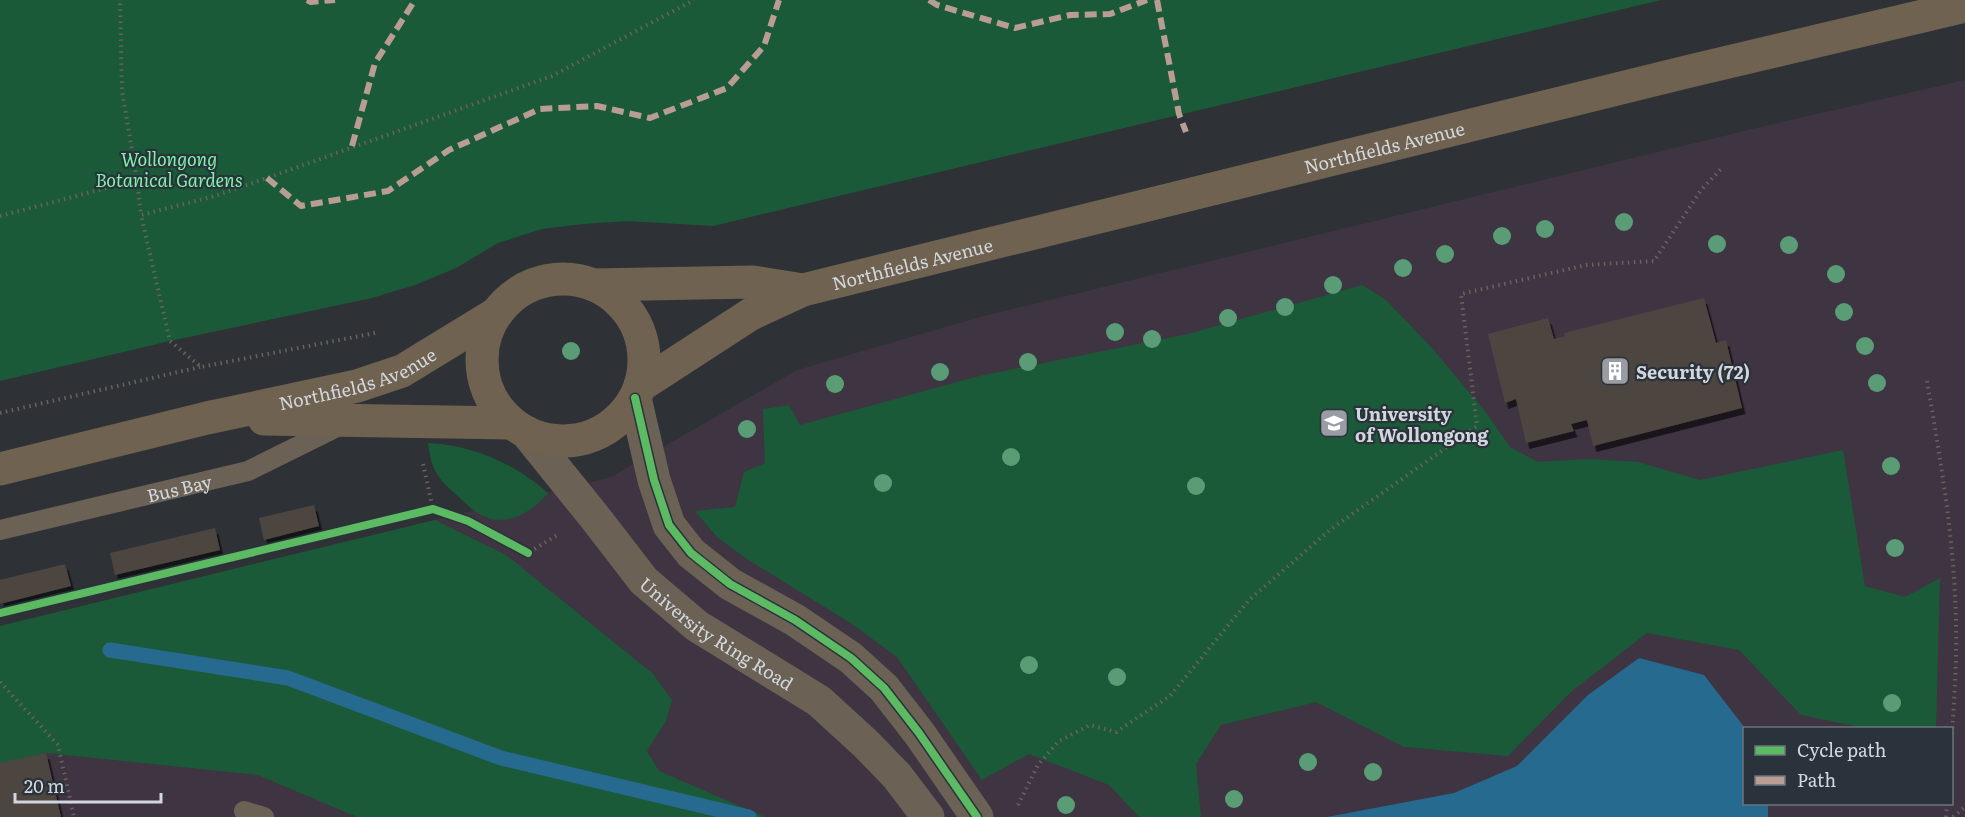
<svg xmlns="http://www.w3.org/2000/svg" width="1965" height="817" font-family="Literata,serif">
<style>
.education{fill:#3e3442;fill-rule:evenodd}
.green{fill:#1b5a38}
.water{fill:#266a90}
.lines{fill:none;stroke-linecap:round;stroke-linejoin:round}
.stream{stroke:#266a90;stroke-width:15}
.building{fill:#4e4541;filter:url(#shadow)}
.path{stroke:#69635d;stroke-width:4;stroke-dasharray:1.5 4.5;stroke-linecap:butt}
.lane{stroke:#6b6154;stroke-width:20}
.street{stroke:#6b6154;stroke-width:33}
.secondary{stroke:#706250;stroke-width:33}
.quiet{stroke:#b99d93;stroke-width:6;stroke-dasharray:12 6;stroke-linecap:butt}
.cycleway-casing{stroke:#2a323b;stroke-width:11}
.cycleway{stroke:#5cba63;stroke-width:8}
.tree{fill:#599c75}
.labels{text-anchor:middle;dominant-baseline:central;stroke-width:4.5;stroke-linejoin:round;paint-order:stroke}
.street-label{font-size:18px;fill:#d2d7dd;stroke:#2a323b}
.park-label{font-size:18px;font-style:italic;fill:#7df3a8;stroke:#2a323b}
.poi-label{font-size:18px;font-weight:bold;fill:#d2d7dd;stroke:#2a323b;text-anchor:start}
</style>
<defs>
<filter id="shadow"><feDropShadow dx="3.5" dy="6" stdDeviation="0" flood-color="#0009"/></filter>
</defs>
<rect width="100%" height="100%" fill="#2e3237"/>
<path class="education" d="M1965,80V817H0V626L611,477L797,370L980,317L1773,124ZM1744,728H1952V804H1744Z"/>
<g class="green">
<path d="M0,0H1661L713,226L627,221L583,224L542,229L498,243L456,268L415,285L372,298L170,341L0,381Z"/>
<path d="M1362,285L1386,300L1431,347L1485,411L1510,447L1538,462L1590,459L1638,462L1700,480L1843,450L1865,586L1905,597L1940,578L1936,728H1864L1801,715L1739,650L1647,633L1572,691L1508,756L1404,747L1316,702L1221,725L1196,764L1201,817H1139L1109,785L1029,754L982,780L897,657L852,624L747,559L717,537L695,511L735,507L744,472L765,463L763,409L789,405L800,425L979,376L1188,334Z"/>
<path d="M428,443C472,445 516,464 548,493C534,510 509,527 486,517C476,514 467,505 460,498C438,479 432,472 428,443Z"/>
<path d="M435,520L506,555L653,674L672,700L666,721L647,751L659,771L765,817H357L258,775L46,753L0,764V626Z"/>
</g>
<path class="water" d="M1639,658L1704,675L1745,728L1744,804H1768V817H1327L1454,793L1517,766L1588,695Z"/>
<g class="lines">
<path class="stream" d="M110,650L288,678L501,758L749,817"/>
</g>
<g class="building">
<path d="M1704,298L1716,343L1726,340L1742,408L1593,446L1587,420L1571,424L1574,431L1526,443L1516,399L1505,403L1488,334L1548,318L1554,339L1565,336L1564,333Z"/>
<path d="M314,505L319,526L264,540L259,518Z"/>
<path d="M215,528L220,550L115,575L110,553Z"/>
<path d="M65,564L71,586L0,604V580Z"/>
<path d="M46,753L61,817H0V763Z"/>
</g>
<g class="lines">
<g class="path">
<path d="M137,180L141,215"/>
<path d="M0,216L137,180L122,91L120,0"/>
<path d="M375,333L201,367L170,341L141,215L215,196L267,178L552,76L694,0"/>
<path d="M1927,381C1941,462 1955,544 1956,626C1957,662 1954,699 1952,736"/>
<path d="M0,413L200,367"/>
<path d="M423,464L433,509"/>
<path d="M0,613L433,509L468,521L528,553L557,535"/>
<path d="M0,682L58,745L74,817"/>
<path d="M1018,805L1038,765L1059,741L1090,725L1116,732L1170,696L1249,600L1331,529L1477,426L1461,294L1586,265L1654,261L1701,190L1721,169"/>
<path d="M1946,817L1947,804"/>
<path d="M1953,817L1965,807"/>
</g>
<g class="lane">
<path id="s1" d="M0,530L248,471L343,424"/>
<path d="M244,811L264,817"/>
</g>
<g class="street">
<path d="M635,398L654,480L669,525L691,553L730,584L795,620L851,658L884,688L919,733L977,817"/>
<path id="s2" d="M526,432L593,515L644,581L697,626L819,701L866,744L897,776L928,817"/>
</g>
<g class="secondary">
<circle cx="563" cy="360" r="81"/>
<path d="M594,285L753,282L803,290"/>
<path id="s3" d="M640,386L751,314L803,290L1686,72L1965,6"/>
<path d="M264,419L511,423"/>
<path id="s4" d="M0,469L207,418L357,386L402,371L497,313"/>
</g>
<g class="quiet">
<path d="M307,0L311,2L335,0"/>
<path d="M929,0L937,5L1015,28L1070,15L1110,14L1147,0"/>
<path d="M1157,0L1179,114L1186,132"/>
<path d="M352,146L375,63L415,0"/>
<path d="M267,178L301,206L388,191L449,150L540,109L597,106L650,118L727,88L764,46L779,0"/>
</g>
<g class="cycleway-casing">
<g id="cycleway">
<path d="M635,398L654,480L669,525L691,553L730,584L795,620L851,658L884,688L919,733L977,817"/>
<path d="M0,613L433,509L468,521L528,553"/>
</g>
</g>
<use href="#cycleway" class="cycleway"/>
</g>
<g class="tree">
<circle cx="1624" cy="222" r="9"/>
<circle cx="1545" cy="229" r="9"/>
<circle cx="1502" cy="236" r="9"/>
<circle cx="1717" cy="244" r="9"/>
<circle cx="1789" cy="245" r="9"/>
<circle cx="1445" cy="254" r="9"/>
<circle cx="1403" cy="268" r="9"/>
<circle cx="1836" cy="274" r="9"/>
<circle cx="1333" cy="285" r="9"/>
<circle cx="1285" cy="307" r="9"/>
<circle cx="1844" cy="312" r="9"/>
<circle cx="1228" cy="318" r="9"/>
<circle cx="1115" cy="332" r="9"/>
<circle cx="1152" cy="339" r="9"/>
<circle cx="1865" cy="346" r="9"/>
<circle cx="571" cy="351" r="9"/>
<circle cx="1028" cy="362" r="9"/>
<circle cx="940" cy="372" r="9"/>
<circle cx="1877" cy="383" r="9"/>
<circle cx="835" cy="384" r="9"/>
<circle cx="747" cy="429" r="9"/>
<circle cx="1011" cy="457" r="9"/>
<circle cx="1891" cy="466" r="9"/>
<circle cx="883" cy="483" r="9"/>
<circle cx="1196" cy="486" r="9"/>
<circle cx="1895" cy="548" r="9"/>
<circle cx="1029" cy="665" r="9"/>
<circle cx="1117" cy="677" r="9"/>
<circle cx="1892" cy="703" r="9"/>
<circle cx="1308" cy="762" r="9"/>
<circle cx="1373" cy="772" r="9"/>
<circle cx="1234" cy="799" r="9"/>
<circle cx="1066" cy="805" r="9"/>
</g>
<defs>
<g id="building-square" transform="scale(1.5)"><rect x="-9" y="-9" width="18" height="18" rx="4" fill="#999da3" stroke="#2a323b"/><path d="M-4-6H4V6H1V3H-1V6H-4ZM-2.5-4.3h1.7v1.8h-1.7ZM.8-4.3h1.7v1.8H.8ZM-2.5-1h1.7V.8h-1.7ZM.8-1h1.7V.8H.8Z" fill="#fff"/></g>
<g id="university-square" transform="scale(1.5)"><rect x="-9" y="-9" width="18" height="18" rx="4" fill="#999da3" stroke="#2a323b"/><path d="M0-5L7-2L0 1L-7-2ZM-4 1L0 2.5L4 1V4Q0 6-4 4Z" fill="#fff"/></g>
</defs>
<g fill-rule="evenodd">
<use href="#building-square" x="1615" y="371"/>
<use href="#university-square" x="1334" y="423"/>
</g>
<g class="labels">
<g class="street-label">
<text stroke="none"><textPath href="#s3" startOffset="788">Northfields Avenue</textPath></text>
<text stroke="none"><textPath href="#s3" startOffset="302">Northfields Avenue</textPath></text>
<text stroke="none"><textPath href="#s4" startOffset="369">Northfields Avenue</textPath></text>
<text stroke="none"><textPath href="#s1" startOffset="184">Bus Bay</textPath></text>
<text stroke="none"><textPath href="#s2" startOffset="280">University Ring Road</textPath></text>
</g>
<g class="park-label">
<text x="169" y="158">Wollongong<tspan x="169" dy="21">Botanical Gardens</tspan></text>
</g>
<g class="poi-label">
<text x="1636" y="371">Security (72)</text>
<text x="1355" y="413">University<tspan x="1355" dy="21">of Wollongong</tspan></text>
</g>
</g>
<rect x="1743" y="727" width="210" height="78" fill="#2a323b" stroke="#6d747c" stroke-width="1.5"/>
<rect x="1755" y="746" width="30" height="9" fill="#5cba63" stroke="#6d747c" stroke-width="1.5"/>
<text x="1797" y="757" font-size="18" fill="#d2d7dd">Cycle path</text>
<rect x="1755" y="776" width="30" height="9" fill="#b99d93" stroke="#6d747c" stroke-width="1.5"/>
<text x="1797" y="787" font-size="18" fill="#d2d7dd">Path</text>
<path d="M15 793v9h146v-9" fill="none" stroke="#d2d7dd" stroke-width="3"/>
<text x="24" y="793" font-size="18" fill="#d2d7dd" stroke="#2a323b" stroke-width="4.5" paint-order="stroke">20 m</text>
</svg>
